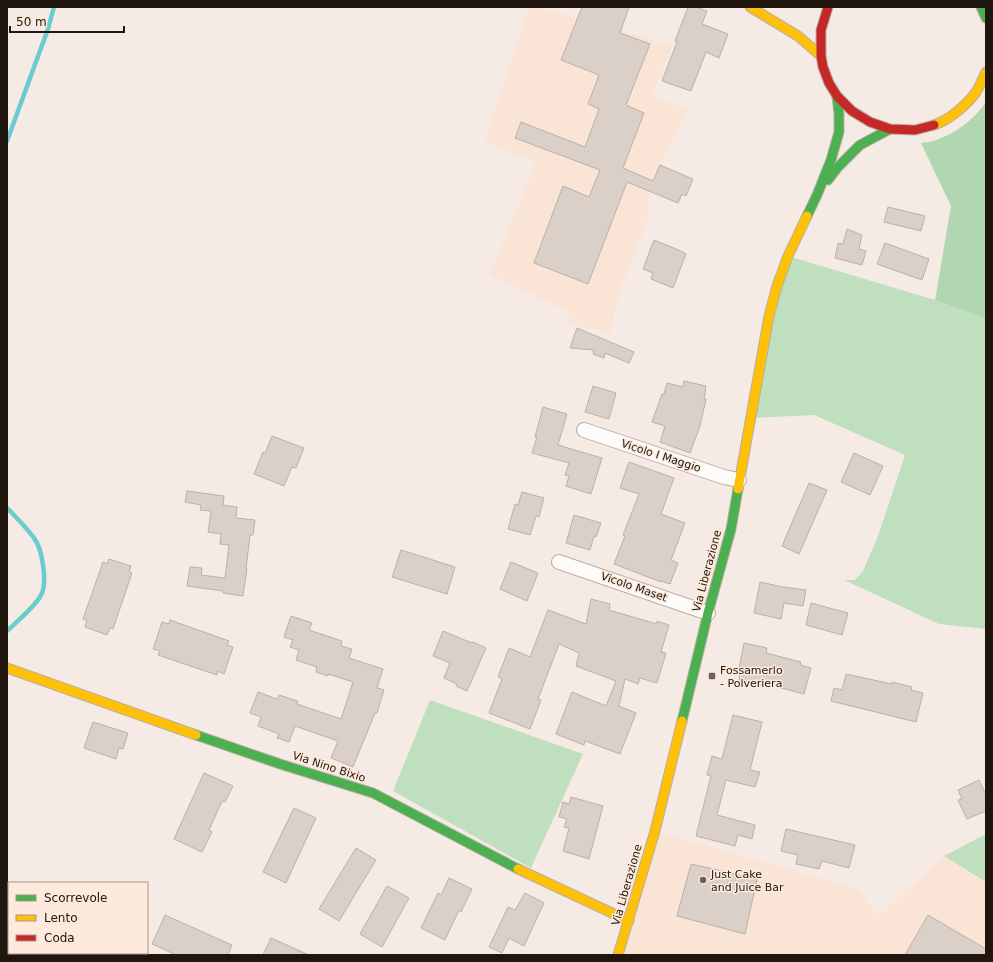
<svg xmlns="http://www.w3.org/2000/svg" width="993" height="962" font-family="'DejaVu Sans',sans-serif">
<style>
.built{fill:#fae4d5}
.green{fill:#c0dfbf}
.forest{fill:#b1d7b2}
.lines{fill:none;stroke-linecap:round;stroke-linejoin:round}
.stream{stroke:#69cccf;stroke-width:4.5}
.building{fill:#dad0c8;stroke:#bab1a9}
.street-casing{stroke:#b8aea7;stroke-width:16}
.fast-casing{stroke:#b8aea7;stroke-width:11}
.slow-casing{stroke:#b8aea7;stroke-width:11}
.jam-casing{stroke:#b8aea7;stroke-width:11}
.street{stroke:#fefcfb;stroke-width:14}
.fast{stroke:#4caf50;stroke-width:9}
.slow{stroke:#ffc107;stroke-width:9}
.jam{stroke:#c62828;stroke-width:9}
.poi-dot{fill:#6b6158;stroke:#fdeadc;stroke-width:1.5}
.labels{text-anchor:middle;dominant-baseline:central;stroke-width:3;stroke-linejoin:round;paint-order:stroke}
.street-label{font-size:11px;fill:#20160d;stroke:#fdeadc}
.poi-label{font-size:11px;fill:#20160d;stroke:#fdeadc;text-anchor:start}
</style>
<rect width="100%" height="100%" fill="#f5ebe4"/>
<g class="built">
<path d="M530,7H537L672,45L652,96L688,110L660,165L649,191L647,222L619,293L610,333L567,323L570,313L490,274L536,163L485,141Z"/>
<path d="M655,831L857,889L879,916L944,856L986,882V955H618Z"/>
</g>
<g class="green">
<path d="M788,256L935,300L986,319V629L939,624L844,580H855L863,571L878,536L905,455L814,415L751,418Z"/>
<path d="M430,700L583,754L531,868L393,791Z"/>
<path d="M986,834V882L944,856Z"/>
</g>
<path class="forest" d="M986,102V319L935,300L951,206L921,143C926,142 931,142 936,140C957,133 974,119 986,102Z"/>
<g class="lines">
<g class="stream">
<path d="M7,141L48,29L54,7"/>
<path d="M7,508C16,517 26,527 34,538C42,548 48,583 41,595C36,606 16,622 7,631"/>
</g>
</g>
<g class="building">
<path d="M582,7H629L620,33L650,44L626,105L644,113L623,168L653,181L660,165L693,179L686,196L682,194L678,203L627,182L588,284L534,263L563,186L589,197L600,170L515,138L521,122L585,147L599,109L588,104L599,75L561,60Z"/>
<path d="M688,7H696L707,11L702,24L728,34L719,58L706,52L691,91L662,81L677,42L675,41Z"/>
<path d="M888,207L925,216L921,231L884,222Z"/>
<path d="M847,229L862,235L859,249L866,251L862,265L835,258L838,243L843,244Z"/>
<path d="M654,240L681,251L686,254L673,288L651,279L653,273L643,269Z"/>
<path d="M885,243L929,259L922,280L877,264Z"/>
<path d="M577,328L634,352L629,363L605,353L604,358L593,354L594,350L570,348Z"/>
<path d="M684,381L706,386L704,399H706L700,426L690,453L660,442L665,426L652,422L662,394H664L667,383L683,387Z"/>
<path d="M593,386L616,393L609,419L585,412Z"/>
<path d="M543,407L567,414L558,445L602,458L591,494L566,486L569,476L565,475L569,463L532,453L537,437H535Z"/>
<path d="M272,436L304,448L296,468L292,467L284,486L254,474L263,452L265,453Z"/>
<path d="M854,453L883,466L870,495L841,482Z"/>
<path d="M629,462L674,478L661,514L685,523L671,560L678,563L670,584L661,581V582L614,564L625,536L623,535L639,494L620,488Z"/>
<path d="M809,483L827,490L799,554L782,546Z"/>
<path d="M187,491L224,496L223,505L237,507L236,518L255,520L253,535H250L246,569H247L243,596L223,593V591L187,586L190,567L202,568L201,575L225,578L229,545L220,544L221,534L208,532L211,511L200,510L201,505L185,502Z"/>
<path d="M522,492L544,498L539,517L536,516L530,535L508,529L515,504L518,505Z"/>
<path d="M574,515L601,523L596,537L594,536L590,550L566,543Z"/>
<path d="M401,550L455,567L447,594L392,577Z"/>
<path d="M109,559L131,566L129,572L132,573L113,629L110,628L107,635L85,627L87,620L83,619L103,562L107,564Z"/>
<path d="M511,562L538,573L527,601L500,589Z"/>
<path d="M760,582L783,587L806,590L803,606L784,603L781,619L754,613Z"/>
<path d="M591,599L610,604L609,610L657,624V621L669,625L661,652L666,653L657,683L640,678L638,684L625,679L619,706L636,713L620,754L585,741L584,745L556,734L572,692L606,706L616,681L576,666L579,653L559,644L538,699L541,700L530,729L489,713L502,679L498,677L509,648L530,657L548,610L586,624Z"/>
<path d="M811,603L848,613L842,635L806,625Z"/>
<path d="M291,616L312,623L309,630L342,641L341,646L352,649L349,658L383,669L377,688L384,690L377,713H375L353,767L331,758L338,741L295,726L289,742L277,738L279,734L258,726L261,717L250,713L258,692L277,699L279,695L298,701L297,704L341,719L353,682L328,674V676L316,672L317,667L296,660L299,650L290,647L293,640L284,637Z"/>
<path d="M170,620L229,641L227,645L233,647L224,674L218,671L217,675L158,655L160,651L153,649L162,622L169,624Z"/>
<path d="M443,631L472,643L473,642L486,648L467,691L456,686L457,684L444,678L450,663L433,656Z"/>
<path d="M744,643L767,648L766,653L801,662L800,665L811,668L804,694L762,683V685L739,680L740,674L738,673Z"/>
<path d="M846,674L892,684V682L912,687L911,690L923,693L916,722L831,701L834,688L842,690Z"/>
<path d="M733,715L762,722L750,770L760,772L755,787L726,780L717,815L755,825L752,839L738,835L735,846L696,836L711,776L707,775L712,756L722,759Z"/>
<path d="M93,722L128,733L123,749L119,748L116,759L84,748Z"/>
<path d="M204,773L233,786L225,802L222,801L209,830L212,832L202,852L174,839Z"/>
<path d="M979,780L986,795V811L967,819L958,800L962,799L958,790Z"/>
<path d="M571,797L603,806L589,859L563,851L569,828L564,827L567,819L559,817L563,802L569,804Z"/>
<path d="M294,808L316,818L286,883L263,872Z"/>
<path d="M786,829L855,845L849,868L822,861L819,869L796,864L798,855L781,851Z"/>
<path d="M356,848L376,860L339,921L319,909Z"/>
<path d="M691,864L757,879L745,934L677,916Z"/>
<path d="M449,878L472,889L461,912L459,910L445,940L421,928L438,893L441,895Z"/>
<path d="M387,886L409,898L382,947L360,934Z"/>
<path d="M525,893L544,903L524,946L509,938L502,953L489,947L508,907L515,910Z"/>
<path d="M165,915L232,945L228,955H176L152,944Z"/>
<path d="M928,915L986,949V955H905Z"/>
<path d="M271,938L309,955H263Z"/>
</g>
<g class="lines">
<g class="street-casing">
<g id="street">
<path d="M584,430L724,477L739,480"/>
<path d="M559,562L708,613"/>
</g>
</g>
<g class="fast-casing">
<g id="fast">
<path d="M981,7L986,18"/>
<path d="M828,180L838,167L860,145L890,129"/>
<path d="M807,216L817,195L831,160L839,132V114L837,96"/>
<path d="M682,721L708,613L731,529L738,489"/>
<path d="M196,735L280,764L373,793L518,869"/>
</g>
</g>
<g class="slow-casing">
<g id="slow">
<path d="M750,7L798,36L821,56"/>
<path d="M934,125C949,120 967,105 976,92C980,86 983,78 986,72"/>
<path d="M738,489L769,316L777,286L788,256L807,216"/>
<path d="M7,668L196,735"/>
<path d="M518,869L629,921"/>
<path d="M618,955L655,831L682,721"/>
</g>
</g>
<g class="jam-casing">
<path id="jam" d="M828,7L821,30V56L823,67L829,83L837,96L852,111L870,122L890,129L915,130L934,125"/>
</g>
<use href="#street" class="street"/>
<use href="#fast" class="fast"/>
<use href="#slow" class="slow"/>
<use href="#jam" class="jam"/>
</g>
<g class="poi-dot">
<rect x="708" y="672" width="8" height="8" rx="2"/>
<circle cx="703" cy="880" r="4"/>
</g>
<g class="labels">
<g class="street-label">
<text transform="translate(661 456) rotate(18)">Vicolo I Maggio</text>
<text transform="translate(707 571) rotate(-75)">Via Liberazione</text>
<text transform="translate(634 587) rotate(19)">Vicolo Maset</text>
<text transform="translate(329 767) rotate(18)">Via Nino Bixio</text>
<text transform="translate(627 885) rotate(-74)">Via Liberazione</text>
</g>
<g class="poi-label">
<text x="720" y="670">Fossamerlo<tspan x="720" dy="13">- Polveriera</tspan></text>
<text x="711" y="874">Just Cake<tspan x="711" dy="13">and Juice Bar</tspan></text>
</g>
</g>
<rect width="993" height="962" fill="none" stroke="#20160d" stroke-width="16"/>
<rect x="8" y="882" width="140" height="72" fill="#fdeadc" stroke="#a59589"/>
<rect x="16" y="895" width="20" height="6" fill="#4caf50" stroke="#a59589"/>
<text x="44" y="902" font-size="12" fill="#20160d">Scorrevole</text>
<rect x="16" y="915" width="20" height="6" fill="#ffc107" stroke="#a59589"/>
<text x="44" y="922" font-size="12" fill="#20160d">Lento</text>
<rect x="16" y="935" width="20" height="6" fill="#c62828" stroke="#a59589"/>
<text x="44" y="942" font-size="12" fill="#20160d">Coda</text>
<path d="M10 26v6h114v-6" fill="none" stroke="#20160d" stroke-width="2"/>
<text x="16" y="26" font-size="12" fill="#20160d" stroke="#fdeadc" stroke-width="3" paint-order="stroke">50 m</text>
</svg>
